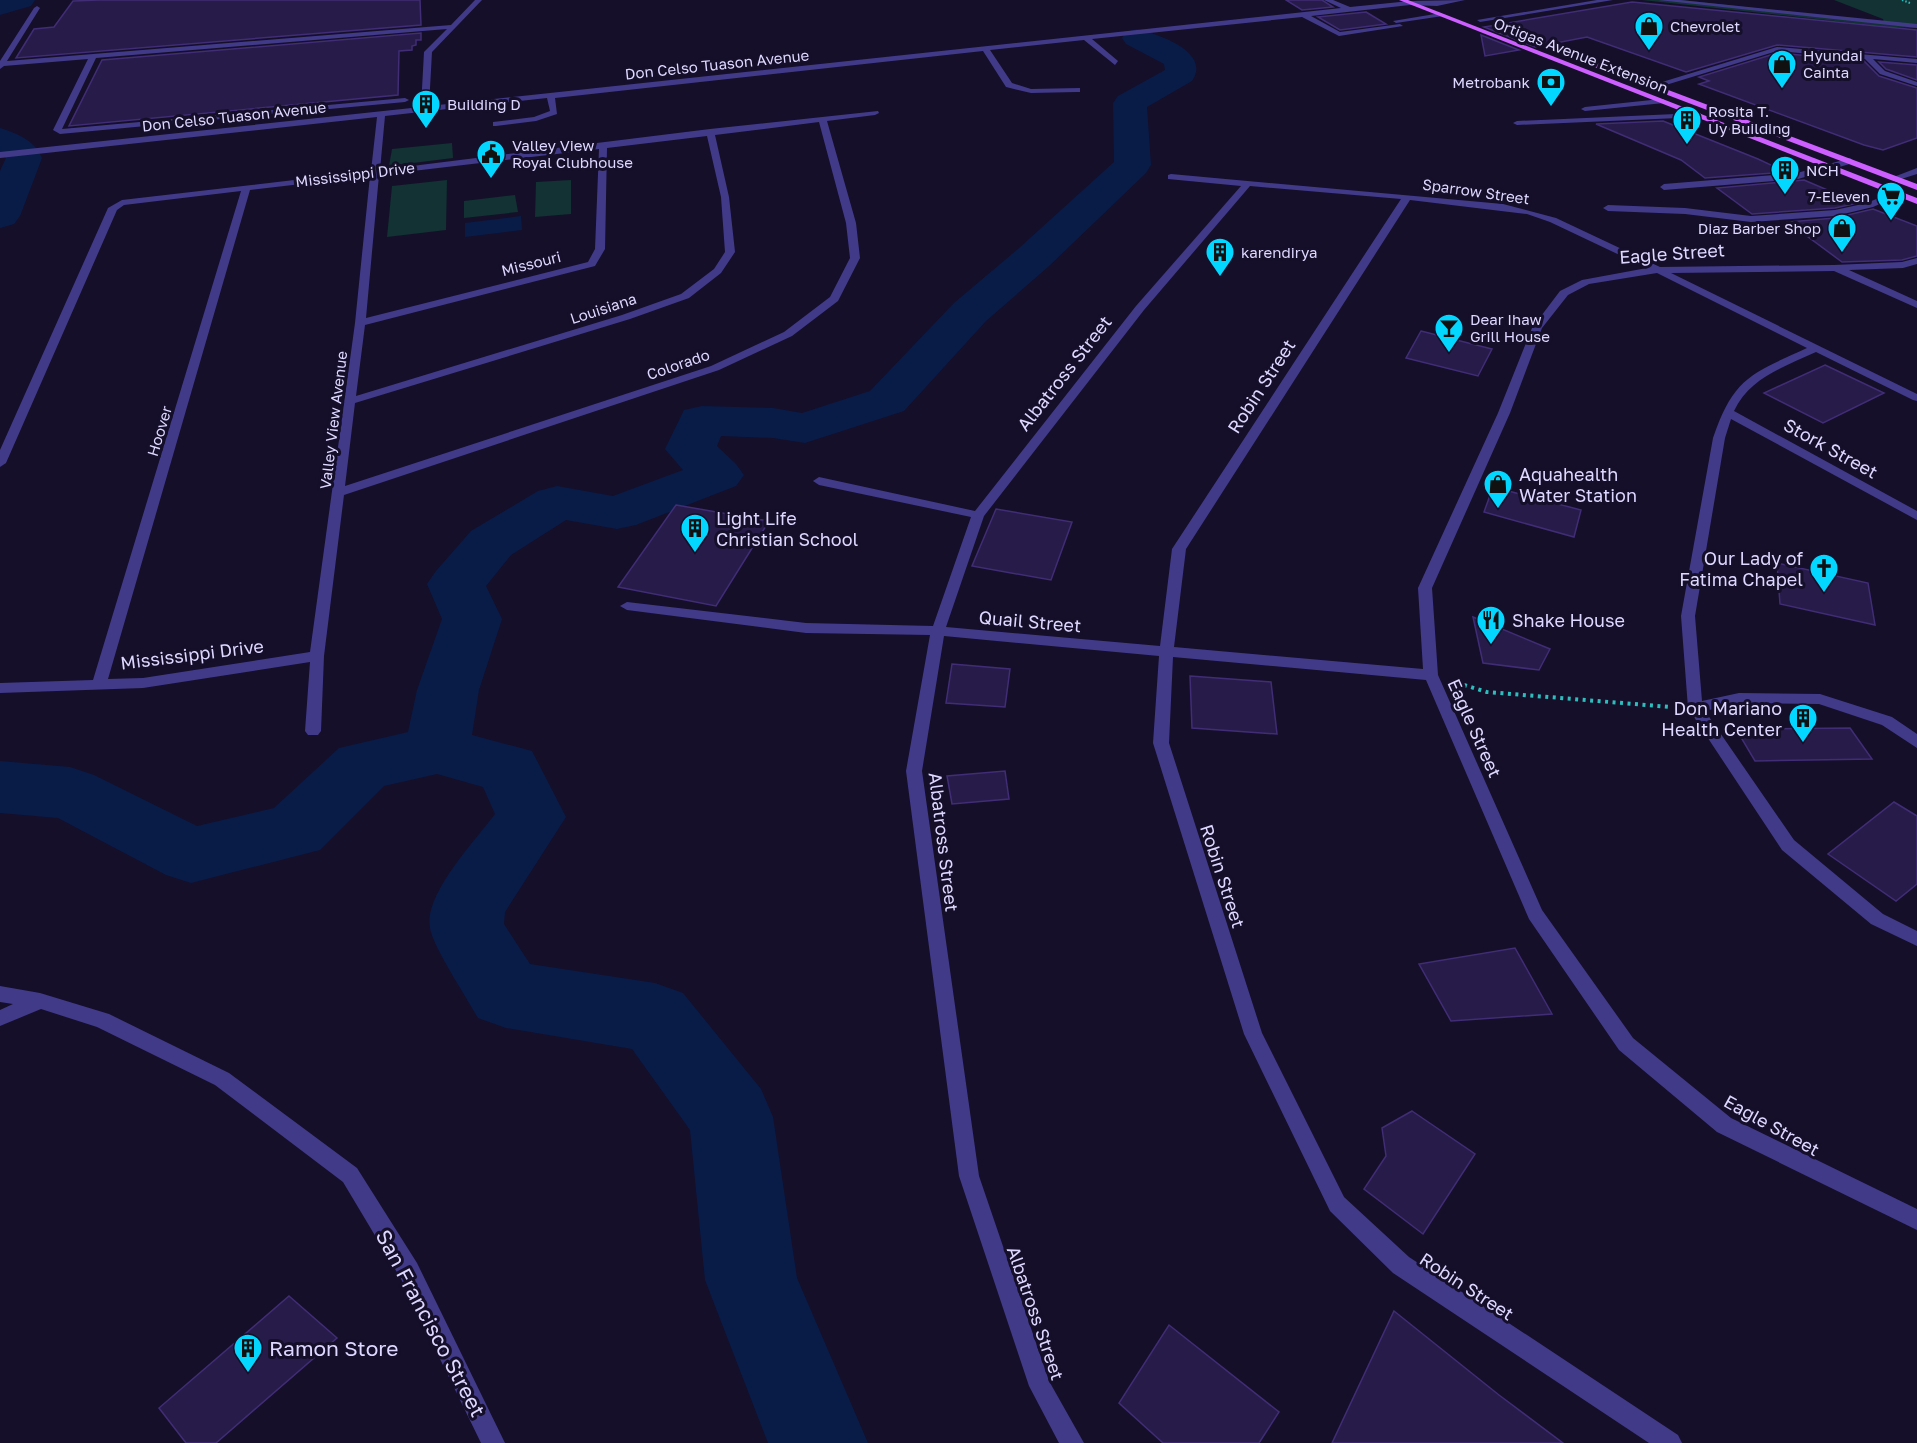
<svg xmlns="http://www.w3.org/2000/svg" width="1917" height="1443" font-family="'Golos Text',sans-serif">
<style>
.green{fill:#123233}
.water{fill:#091c48}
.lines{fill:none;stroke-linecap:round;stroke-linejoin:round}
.river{fill:#091c48;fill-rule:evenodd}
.building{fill:#271b4a;stroke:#402d76;stroke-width:1.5}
.path-far1{stroke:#2dbdbd;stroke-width:2;stroke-dasharray:1.5 2;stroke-linecap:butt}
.path{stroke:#2dbdbd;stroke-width:4;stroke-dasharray:3 4.5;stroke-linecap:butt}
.minor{fill:#413a89;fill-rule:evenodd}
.major{fill:#cd5eff;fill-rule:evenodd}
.labels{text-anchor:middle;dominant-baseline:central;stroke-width:6;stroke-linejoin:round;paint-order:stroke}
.far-poi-label{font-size:15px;fill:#ded7ff;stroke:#150f29;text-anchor:start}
.far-street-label{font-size:15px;fill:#ded7ff;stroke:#150f29}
.street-label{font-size:18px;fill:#ded7ff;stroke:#150f29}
.poi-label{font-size:18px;fill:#ded7ff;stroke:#150f29;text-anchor:start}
.near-street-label{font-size:21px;fill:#ded7ff;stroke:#150f29}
.near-poi-label{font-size:21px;fill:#ded7ff;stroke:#150f29;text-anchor:start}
</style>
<rect width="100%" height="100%" fill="#150f29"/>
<g class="green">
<path d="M1642,0H1681L1884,22L1883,19L1834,0H1917V28L1890,27Z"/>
<path d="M452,143L453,158L389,166L392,149Z"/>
<path d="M447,180L446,230L387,237L392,186Z"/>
<path d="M571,180V214L535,217L536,182Z"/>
<path d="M515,195L518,212L464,218V201Z"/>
</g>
<path class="water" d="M521,216L522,230L465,237V223Z"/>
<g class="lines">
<g class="river">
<path d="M0,0H35L31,6L0,15Z"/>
<path d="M1137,29C1158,34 1212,52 1192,81L1147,107L1151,165L1146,173L1048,267L986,321L904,411L805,443L773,438L721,436L717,446L736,464L744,475L736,486L636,525L617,529L566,520L511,555L486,586L502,619L479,690L472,735L532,751L566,817L505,912L504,924L530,964L655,983L683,993L761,1089L773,1117L797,1278L868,1443H768L705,1280L690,1130L632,1049L506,1028L478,1018C468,1000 432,945 430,928C424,894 475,841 495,814L483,787L437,774L384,786L320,850L191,883L166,875L58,818L0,813V761L70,767L94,775L197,826L274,808L339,748L408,732L417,690L442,619L427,584L436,571L471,531L538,491L557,486L613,496L683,470L665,449L684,410L702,406L773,408L802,413L870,391L954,303L1018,249L1114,162L1113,103L1118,96L1165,70L1164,64L1126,44L1122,38L1126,32Z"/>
<path d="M0,128C17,133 35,141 42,158L20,216L14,224L0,228V171L6,158L0,155Z"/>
</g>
</g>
<g class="building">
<path d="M99,0H420L421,25L16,58L34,29L54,27L73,1Z"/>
<path d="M1286,0H1322L1333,7L1302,10Z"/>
<path d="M1632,2L1917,30V57L1777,45L1686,72L1587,37L1535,47L1484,27Z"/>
<path d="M1366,12L1386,24L1340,30L1318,17Z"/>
<path d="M421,33V40H416V45L412,46V50L399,51L398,95L69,126L102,60Z"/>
<path d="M1481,35L1519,50L1485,56Z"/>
<path d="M1777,53L1864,61L1879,76L1917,88V138L1883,150L1864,145L1699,84L1709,81L1699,77Z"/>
<path d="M1879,62L1917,65V80L1886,69Z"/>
<path d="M1663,121L1758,159L1786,172L1705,178L1681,160L1596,124Z"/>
<path d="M1804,180L1858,203L1835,208L1752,214L1717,188Z"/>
<path d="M1873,209L1917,226V256L1902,260L1842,262L1788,222L1835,218Z"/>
<path d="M1421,331L1492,349L1478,376L1406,358Z"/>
<path d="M1825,365L1884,393L1823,423L1764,393Z"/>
<path d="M1493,487L1581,510L1574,537L1484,512Z"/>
<path d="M676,505L769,521L716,606L618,587Z"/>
<path d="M996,509L1072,522L1051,580L972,566Z"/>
<path d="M1777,563L1868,583L1875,625L1780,604Z"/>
<path d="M1473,617L1550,649L1539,670L1483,663Z"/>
<path d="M952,664L1010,669L1005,707L946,703Z"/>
<path d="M1190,676L1271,682L1277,734L1192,728Z"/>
<path d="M1850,728L1872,759L1755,761L1736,729Z"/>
<path d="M1005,771L1009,799L952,804L947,776Z"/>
<path d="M1894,802L1917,816V884L1896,901L1828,854Z"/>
<path d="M1515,948L1552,1014L1451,1021L1419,964Z"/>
<path d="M1412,1111L1475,1154L1423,1234L1364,1189L1386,1156L1382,1128Z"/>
<path d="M289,1296L337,1338L216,1443H186L159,1408Z"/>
<path d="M1394,1311L1499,1395L1563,1443H1332Z"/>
<path d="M1169,1325L1279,1412L1259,1443H1163L1119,1403Z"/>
</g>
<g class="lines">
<path class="path-far1" d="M1902,0L1910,3"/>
<path class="path" d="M1464,685L1487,692L1671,707"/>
<g class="minor">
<path d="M475,0H482L432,52L429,106L1341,8L1324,0H1333L1350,7L1410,1L1465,0L1437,6L1410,5L1311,16L1340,32L1400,24L1403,26L1339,36L1302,17L1092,39L1118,61L1115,65L1084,40L990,50L1012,83L1031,89L1080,88V92H1077L1031,93L1006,87L983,51L555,98L557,114L536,121L496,126H493V122L534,117L550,111L547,98L385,116L380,170L710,129L878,111L879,113L875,115L827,121L856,223L860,258L838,301L792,336L719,370L344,495L324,656L321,731L318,735H308L305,731L310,662L143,688L0,693V683L93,680L241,191L124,205L117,210L6,463L0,467V450L108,208L122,200L371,171L377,117L0,158V152L421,107L424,52L447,29L96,58L62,129L405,98L409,100L405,102L60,134L53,130L88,59L4,66L0,69V61L34,8L37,6L40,8L7,61L451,25ZM819,122L846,223L850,258L830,297L784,332L711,366L345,486L355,403L630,319L689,298L721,273L735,252L729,197L715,135ZM707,136L721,197L725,252L714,269L681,294L622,315L356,396L365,325L595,266L605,249L607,148ZM599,149L595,249L588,262L366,318L379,175ZM370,176L355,323L310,652L143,678L108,679L250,190Z"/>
<path d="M1597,0H1613L1480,22L1477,20Z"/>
<path d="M1658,0H1680L1917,24V28Z"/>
<path d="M1441,13L1443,16L1396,23L1393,21Z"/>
<path d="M1777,47L1917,59V63L1873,59L1885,71L1917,82V86L1880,74L1865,59L1777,51L1656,88L1649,86Z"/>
<path d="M1661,99H1664V103L1585,111L1581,109L1585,107Z"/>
<path d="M1698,113H1701V117L1517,125L1513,123L1517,121Z"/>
<path d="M1850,158L1854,161L1853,163L1798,179L1664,190L1660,187L1664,184L1797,173Z"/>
<path d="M1917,168V174L1895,181L1891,178Z"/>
<path d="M1171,174L1503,204L1556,218L1660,267L1834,265L1902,262L1917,258V264L1903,268L1849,270L1917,301V308L1834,271L1671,273L1917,394V401L1913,400L1816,352C1784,367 1750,377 1734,411L1917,511V520L1731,419L1725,438L1695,616L1702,701L1739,693L1820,694L1892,717L1917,734V748L1882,725L1819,704L1739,703L1705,711L1794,840L1883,914L1917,931V946L1871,924L1782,850L1688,708L1681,616L1713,438C1734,377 1751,374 1807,348L1657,273L1589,284L1568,295L1542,328L1510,413L1432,588L1438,675L1542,910L1633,1038L1731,1118L1917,1209V1230L1717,1132L1619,1050L1529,919L1426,680L1173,657L1169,743L1262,1033L1344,1197L1409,1257L1678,1435L1682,1443H1649L1393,1273L1330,1211L1244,1034L1153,743L1159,656L944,636L922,771L979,1176L1049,1381L1084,1443H1059L1029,1386L959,1176L906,771L930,635L806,633L627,610L620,606L627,602L806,623L933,626L971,517L819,485L813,481L819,477L975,511L1136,306L1241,186L1168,179V175ZM1250,186L1401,199L1172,549L1160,646L946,627L984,516L1144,310ZM1410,200L1527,214L1550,222L1647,268L1582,280L1560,291L1532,328L1498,413L1418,588L1423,669L1174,647L1186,549Z"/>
<path d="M1897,190L1901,193L1900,195L1873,207L1835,216L1751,222L1685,214L1608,211L1603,208L1608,205L1685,208L1751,216L1835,210L1867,203Z"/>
<path d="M0,986L40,993L109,1014L229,1073L357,1168L417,1263L505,1443H481L401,1279L343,1182L215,1085L97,1027L41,1009L0,1026V1010L13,1004L0,1002Z"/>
</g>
<g class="major">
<path d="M1399,0H1408L1917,198V204Z"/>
<path d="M1589,60L1917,184V190L1586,64Z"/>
</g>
</g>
<defs>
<g id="shop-pin" transform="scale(1.5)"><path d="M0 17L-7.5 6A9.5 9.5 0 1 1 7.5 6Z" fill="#03d6ff" stroke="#150f29"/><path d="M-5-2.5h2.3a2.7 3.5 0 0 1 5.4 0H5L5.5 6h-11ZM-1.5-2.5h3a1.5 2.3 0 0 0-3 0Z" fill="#111"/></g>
<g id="bank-pin" transform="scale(1.5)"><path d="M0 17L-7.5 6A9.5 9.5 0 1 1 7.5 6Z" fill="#03d6ff" stroke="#150f29"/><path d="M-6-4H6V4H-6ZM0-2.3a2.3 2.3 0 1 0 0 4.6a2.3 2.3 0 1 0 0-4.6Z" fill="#111"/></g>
<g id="building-pin" transform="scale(1.5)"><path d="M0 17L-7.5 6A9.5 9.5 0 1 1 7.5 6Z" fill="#03d6ff" stroke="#150f29"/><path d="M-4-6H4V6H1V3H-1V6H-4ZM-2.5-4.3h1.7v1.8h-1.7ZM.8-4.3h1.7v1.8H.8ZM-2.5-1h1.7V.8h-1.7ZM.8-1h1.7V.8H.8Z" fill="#111"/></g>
<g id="civic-pin" transform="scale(1.5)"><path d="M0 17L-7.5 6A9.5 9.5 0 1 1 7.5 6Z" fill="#03d6ff" stroke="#150f29"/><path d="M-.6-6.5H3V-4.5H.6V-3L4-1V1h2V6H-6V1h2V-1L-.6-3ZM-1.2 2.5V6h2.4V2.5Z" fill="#111"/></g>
<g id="supermarket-pin" transform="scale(1.5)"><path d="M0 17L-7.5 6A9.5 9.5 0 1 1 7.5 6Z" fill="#03d6ff" stroke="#150f29"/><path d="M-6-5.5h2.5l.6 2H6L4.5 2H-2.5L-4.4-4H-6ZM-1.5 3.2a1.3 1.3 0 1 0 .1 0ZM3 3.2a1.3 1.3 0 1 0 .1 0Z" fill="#111"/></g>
<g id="bar-pin" transform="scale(1.5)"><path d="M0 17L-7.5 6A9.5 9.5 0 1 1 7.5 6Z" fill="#03d6ff" stroke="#150f29"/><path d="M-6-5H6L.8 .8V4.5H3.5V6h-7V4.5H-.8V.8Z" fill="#111"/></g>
<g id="church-pin" transform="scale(1.5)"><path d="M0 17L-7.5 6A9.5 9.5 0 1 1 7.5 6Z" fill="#03d6ff" stroke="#150f29"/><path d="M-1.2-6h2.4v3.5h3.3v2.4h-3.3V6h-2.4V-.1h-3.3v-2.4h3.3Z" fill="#111"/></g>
<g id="restaurant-pin" transform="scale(1.5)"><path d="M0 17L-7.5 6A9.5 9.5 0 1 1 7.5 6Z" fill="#03d6ff" stroke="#150f29"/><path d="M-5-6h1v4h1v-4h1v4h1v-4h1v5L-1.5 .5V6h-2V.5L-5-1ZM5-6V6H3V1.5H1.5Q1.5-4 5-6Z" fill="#111"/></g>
</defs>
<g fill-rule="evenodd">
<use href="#shop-pin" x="1649" y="26"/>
<use href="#shop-pin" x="1782" y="64"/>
<use href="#bank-pin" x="1551" y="82"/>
<use href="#building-pin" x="426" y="104"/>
<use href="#building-pin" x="1687" y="120"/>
<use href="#civic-pin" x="491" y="154"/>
<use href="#building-pin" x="1785" y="170"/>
<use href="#supermarket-pin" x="1891" y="196"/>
<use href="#shop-pin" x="1842" y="228"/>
<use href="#building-pin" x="1220" y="252"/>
<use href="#bar-pin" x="1449" y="328"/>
<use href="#shop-pin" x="1498" y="484"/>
<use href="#building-pin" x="695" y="528"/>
<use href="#church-pin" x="1824" y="568"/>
<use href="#restaurant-pin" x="1491" y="620"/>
<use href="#building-pin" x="1803" y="718"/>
<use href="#building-pin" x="248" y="1348"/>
</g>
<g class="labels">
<g class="far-poi-label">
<text x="1670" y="26">Chevrolet</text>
<text x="1803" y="55">Hyundai<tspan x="1803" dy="17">Cainta</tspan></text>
<text x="1530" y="82" text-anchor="end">Metrobank</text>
<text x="447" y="104">Building D</text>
<text x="1708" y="111">Rosita T.<tspan x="1708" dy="17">Uy Building</tspan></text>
<text x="512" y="145">Valley View<tspan x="512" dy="17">Royal Clubhouse</tspan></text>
<text x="1806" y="170">NCH</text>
<text x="1870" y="196" text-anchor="end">7-Eleven</text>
<text x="1821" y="228" text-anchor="end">Diaz Barber Shop</text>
<text x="1241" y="252">karendirya</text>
<text x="1470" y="319">Dear Ihaw<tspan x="1470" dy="17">Grill House</tspan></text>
</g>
<g class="far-street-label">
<text transform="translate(1581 55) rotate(21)">Ortigas Avenue Extension</text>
<text transform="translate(717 64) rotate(-6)">Don Celso Tuason Avenue</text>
<text transform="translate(234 116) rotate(-6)">Don Celso Tuason Avenue</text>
<text transform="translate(355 174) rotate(-7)">Mississippi Drive</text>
<text transform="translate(1476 191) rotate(8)">Sparrow Street</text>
<text transform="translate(531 263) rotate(-14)">Missouri</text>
<text transform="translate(603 308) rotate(-18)">Louisiana</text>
<text transform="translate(678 364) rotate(-19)">Colorado</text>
<text transform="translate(333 420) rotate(-83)">Valley View Avenue</text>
<text transform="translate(159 431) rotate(-73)">Hoover</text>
</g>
<g class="street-label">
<text transform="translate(1672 253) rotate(-4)">Eagle Street</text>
<text transform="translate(1064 373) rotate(-52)">Albatross Street</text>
<text transform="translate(1261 386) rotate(-57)">Robin Street</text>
<text transform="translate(1831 448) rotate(29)">Stork Street</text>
<text transform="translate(1030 621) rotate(5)">Quail Street</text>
<text transform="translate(192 654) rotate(-7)">Mississippi Drive</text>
<text transform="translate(1475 728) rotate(66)">Eagle Street</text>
<text transform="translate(944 842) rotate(83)">Albatross Street</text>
<text transform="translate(1223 876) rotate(72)">Robin Street</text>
<text transform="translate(1772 1125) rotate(29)">Eagle Street</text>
<text transform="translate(1467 1286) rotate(33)">Robin Street</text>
<text transform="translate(1036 1313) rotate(71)">Albatross Street</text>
</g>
<g class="poi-label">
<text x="1519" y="474">Aquahealth<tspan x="1519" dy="21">Water Station</tspan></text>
<text x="716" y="518">Light Life<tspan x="716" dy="21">Christian School</tspan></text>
<text x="1803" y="558" text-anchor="end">Our Lady of<tspan x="1803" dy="21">Fatima Chapel</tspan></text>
<text x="1512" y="620">Shake House</text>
<text x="1782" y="708" text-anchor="end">Don Mariano<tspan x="1782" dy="21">Health Center</tspan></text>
</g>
<g class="near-street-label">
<text transform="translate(431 1323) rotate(62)">San Francisco Street</text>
</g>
<g class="near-poi-label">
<text x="269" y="1348">Ramon Store</text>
</g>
</g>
</svg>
